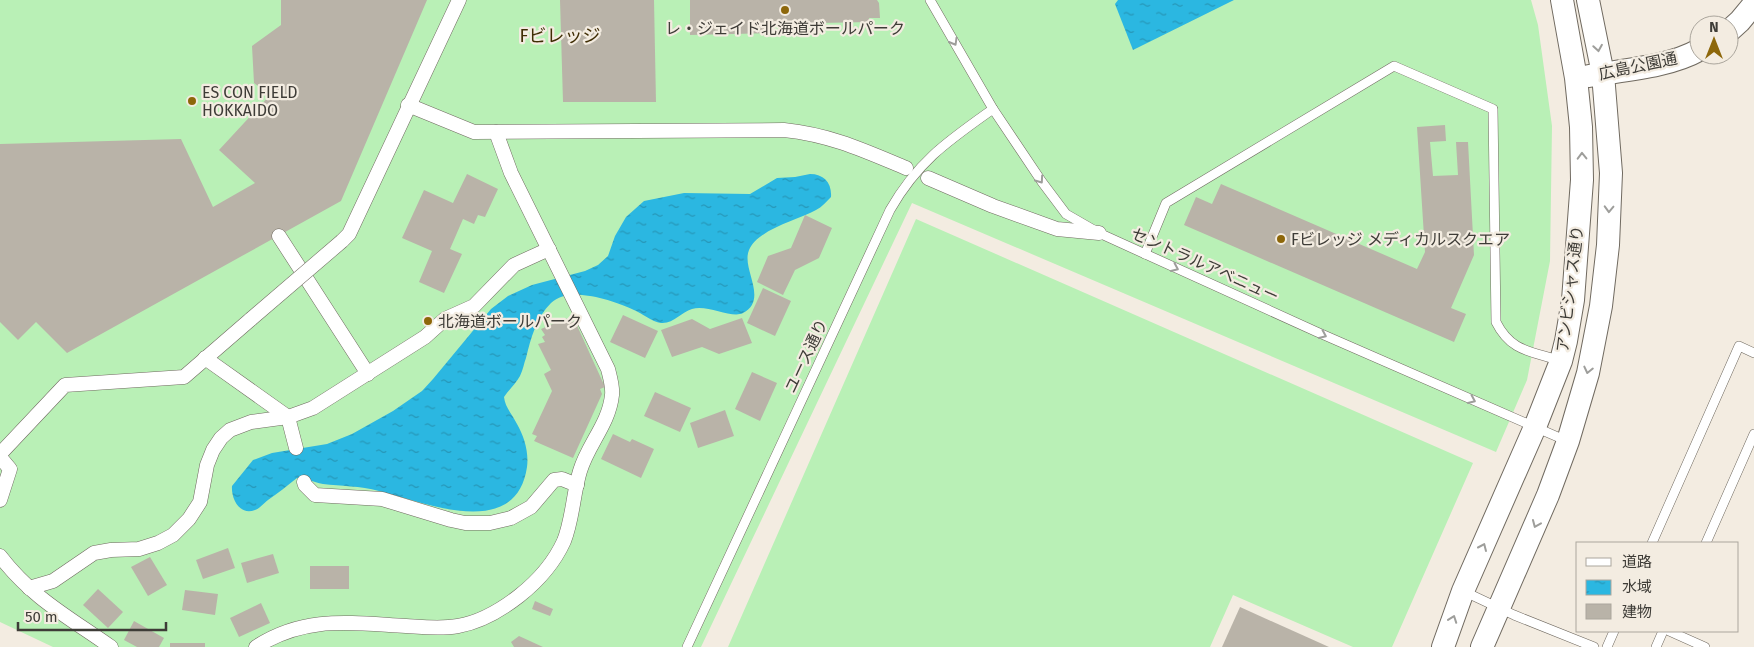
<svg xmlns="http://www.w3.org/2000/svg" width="1754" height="647" font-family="'Fira Sans','Noto Sans JP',sans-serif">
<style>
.pitch{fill:#b9f0b6}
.water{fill:url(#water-ripples)}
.building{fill:#b9b3a8}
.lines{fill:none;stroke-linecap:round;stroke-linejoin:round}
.service-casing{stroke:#706a60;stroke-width:10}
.pedestrian-casing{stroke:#706a60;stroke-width:15}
.tertiary-casing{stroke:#706a60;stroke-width:24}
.service{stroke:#fff;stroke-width:9}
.pedestrian{stroke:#fff;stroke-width:14}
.tertiary{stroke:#fff;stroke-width:22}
.pedestrian-bridge-casing{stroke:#706a60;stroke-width:15;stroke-linecap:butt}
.pedestrian-bridge{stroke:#fff;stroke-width:14}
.oneway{stroke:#9e9e9b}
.poi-dot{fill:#8d670a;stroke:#f3ece1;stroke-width:2}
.labels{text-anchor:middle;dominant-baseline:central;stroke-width:4.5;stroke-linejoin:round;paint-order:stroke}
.poi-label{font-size:16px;fill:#3e3c37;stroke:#f3ece1;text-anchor:start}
.street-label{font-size:16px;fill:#3e3c37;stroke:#f3ece1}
.neighbourhood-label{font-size:18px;fill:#3f2d04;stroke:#f3ece1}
</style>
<defs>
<pattern id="water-ripples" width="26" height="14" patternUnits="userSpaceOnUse" patternTransform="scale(1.25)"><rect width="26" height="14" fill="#2bb7e1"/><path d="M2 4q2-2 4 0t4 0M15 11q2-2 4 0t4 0" fill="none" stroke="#2696b7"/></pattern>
</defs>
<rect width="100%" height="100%" fill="#f3ece1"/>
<g class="pitch">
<path d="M0,0H1531L1538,25L1552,126L1550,261L1527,380L1496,452L912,203L701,647H53L0,622Z"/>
<path d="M916,219L1473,463L1392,647H1353L1233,595L1210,647H728Z"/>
</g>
<g class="water">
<path d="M1118,0H1234L1133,50L1115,4Z"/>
<path d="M810,174C824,174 832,183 831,197C826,202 822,207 816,210C798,220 758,229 749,250C741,269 769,299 743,313C732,319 707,304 692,309C681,312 674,324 661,323C652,322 642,313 634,310C614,301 570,285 551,303C536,318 531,338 526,358C524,363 523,370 520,376C516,383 509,390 504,397C505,407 512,414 517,424C524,436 529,452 527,467C516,542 423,502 379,491C360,486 341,486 323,484C313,482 306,478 297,478C287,486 278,493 268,500C264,503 259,509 255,510C239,516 231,498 232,486L253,460L272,453L327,444L352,434L393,411L422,391L433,379L491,309L508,296L532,285L585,271L598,265L608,256L615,236L626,217L644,201L684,193L750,194L777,178L795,177Z"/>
</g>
<g class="building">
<path d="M281,0H427L341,201L67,353L36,322L18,340L0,322V144L181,139L213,207L255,183L219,150L270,95L254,83L252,46L281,25Z"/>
<path d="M560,0H654L656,102H563Z"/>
<path d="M690,0H877L879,3L880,18H869V22L772,24L773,33L690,35Z"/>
<path d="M1445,125L1446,141L1430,142L1433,176L1458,175L1456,142H1468L1474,255L1451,308L1466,314L1454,342L1184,225L1196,197L1212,204L1221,184L1417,269L1425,252L1417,127Z"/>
<path d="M467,174L498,189L485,217L478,215L474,224L463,219L450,249L462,254L444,293L419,282L432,251L402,238L424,190L453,203Z"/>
<path d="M805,215L832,228L819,258L795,270L783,295L757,282L768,256L791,248Z"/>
<path d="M763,288L791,301L775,336L747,323Z"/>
<path d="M623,315L658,331L645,358L610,342Z"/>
<path d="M566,318L569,323L575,321L605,387L600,389L602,394L573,458L534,441L537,436L532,434L552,391L544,374L551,370L538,344L545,342L542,337L545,335L541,329Z"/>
<path d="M742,318L752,343L719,354L702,347L672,357L661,330L692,319L710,329Z"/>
<path d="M752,372L777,383L760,421L735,409Z"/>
<path d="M655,392L691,408L680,432L644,416Z"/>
<path d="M725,410L734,436L698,448L690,423Z"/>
<path d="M613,434L630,442L632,439L654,449L641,478L601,459Z"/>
<path d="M228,548L235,568L203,579L196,560Z"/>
<path d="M273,554L279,573L247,583L241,563Z"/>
<path d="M150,557L167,585L148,596L131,567Z"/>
<rect x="310" y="566" width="39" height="23"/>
<path d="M98,589L123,612L108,628L83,605Z"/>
<path d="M185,590L218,594L215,615L182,610Z"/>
<path d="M535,601L553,609L550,616L532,609Z"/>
<path d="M261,603L270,623L239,637L230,618Z"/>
<path d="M1240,607L1329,647H1222Z"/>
<path d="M134,621L164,638L159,647H137L124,640Z"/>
<path d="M519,636L543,647H514L511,642Z"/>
<rect x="170" y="643" width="35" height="4"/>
</g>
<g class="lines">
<g class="service-casing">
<g id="service">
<path d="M930,0L993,109L1042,182L1066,214L1099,233L1317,332L1567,441"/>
<path d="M1145,254L1166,203L1394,66L1493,109L1496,322C1511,352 1531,351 1561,361"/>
<path d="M1652,543L1739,346L1754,353"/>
<path d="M1706,543L1754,434"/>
<path d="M1463,591L1514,615L1594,647"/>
<path d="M1669,631L1705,647"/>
<path d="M687,647L890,210C918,161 948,141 993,109"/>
<path d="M1607,647L1614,631"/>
<path d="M1656,647L1663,631"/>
</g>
</g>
<g class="pedestrian-casing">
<g id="pedestrian">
<path d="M408,105L474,132L784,130C831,135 863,150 906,168"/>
<path d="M928,178L993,206L1057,229L1099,233"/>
<path d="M279,236L368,374"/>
<path d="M342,241L349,234L459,0"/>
<path d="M205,358L288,417L296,448"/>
<path d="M0,454L65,385L184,377L251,319"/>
<path d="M0,457L10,469L0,500"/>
<path d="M304,482L305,485L315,495L382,499L451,520L465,523H490L511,518L531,507L554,480L562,479L577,485"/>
<path d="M0,556C32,598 70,618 111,647"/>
<path d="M29,588L53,581L94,553L111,550L139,549L158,543L173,535L189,519L200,502L207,465L213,450L221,438L230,430L251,422L288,417L313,408L425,337L445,319L474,306L514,265L549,249"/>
<path d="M256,647C305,615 351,623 406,626C423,627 441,629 458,626C481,622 501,610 519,596C538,581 554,563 564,541C573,518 573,494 580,471C588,444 609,424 612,395C613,387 610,377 608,369L511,173L496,132"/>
</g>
</g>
<g class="tertiary-casing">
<g id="tertiary">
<path d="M1729,31L1740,21L1754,4"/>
<path d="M1589,76C1624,70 1669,67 1699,50"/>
<path d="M1443,647L1463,591L1535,427L1561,361L1566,341L1573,300L1582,180L1581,127L1576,78L1562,0"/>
<path d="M1482,647L1548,495L1568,441L1588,373L1601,306L1608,245L1611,173L1603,74L1588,0"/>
</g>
</g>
<use href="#service" class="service"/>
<use href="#pedestrian" class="pedestrian"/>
<use href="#tertiary" class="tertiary"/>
<g class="pedestrian-bridge-casing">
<path id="pedestrian-bridge" d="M251,319L342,241"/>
</g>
<use href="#pedestrian-bridge" class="pedestrian-bridge"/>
</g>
<defs><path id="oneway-chevron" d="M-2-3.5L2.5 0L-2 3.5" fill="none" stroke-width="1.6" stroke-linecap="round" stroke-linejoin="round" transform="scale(1.25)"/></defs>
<g class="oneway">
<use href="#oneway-chevron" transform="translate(954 42) rotate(60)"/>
<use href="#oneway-chevron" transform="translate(1598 48) rotate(81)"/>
<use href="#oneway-chevron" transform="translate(1582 156) rotate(-91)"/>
<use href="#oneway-chevron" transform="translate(1040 180) rotate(55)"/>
<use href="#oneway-chevron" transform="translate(1609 209) rotate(92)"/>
<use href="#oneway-chevron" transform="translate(1175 268) rotate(24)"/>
<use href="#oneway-chevron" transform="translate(1323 335) rotate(24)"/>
<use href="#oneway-chevron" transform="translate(1588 370) rotate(103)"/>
<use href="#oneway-chevron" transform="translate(1472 400) rotate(24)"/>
<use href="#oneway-chevron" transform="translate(1536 524) rotate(113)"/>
<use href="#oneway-chevron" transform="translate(1483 547) rotate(-66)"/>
<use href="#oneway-chevron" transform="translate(1453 619) rotate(-70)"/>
</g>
<g class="poi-dot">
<circle cx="785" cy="10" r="5"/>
<circle cx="192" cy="101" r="5"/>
<circle cx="1281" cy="239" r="5"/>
<circle cx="428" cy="321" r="5"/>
</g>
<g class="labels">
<g class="poi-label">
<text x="785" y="28" text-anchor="middle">レ・ジェイド北海道ボールパーク</text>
<text x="202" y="92">ES CON FIELD<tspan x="202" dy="18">HOKKAIDO</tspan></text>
<text x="1291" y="239">Fビレッジ メディカルスクエア</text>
<text x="438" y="321">北海道ボールパーク</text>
</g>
<g class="street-label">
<text transform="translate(1638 66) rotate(-12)">広島公園通</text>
<text transform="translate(1205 265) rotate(24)">セントラルアベニュー</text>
<text transform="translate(1570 289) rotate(-83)">アンビシャス通り</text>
<text transform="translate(806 356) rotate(-65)">ユース通り</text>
</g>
<g class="neighbourhood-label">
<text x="560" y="36">Fビレッジ</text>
</g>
</g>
<rect x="1576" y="542" width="162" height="90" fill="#f3ece1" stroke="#aba69d"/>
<rect x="1586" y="558" width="25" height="8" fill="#ffffff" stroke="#aba69d"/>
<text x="1622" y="567" font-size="15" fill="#3e3c37">道路</text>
<rect x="1586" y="580" width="25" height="15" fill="url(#water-ripples)" stroke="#aba69d"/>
<text x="1622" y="592" font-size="15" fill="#3e3c37">水域</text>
<rect x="1586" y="604" width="25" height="15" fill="#b9b3a8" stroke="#aba69d"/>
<text x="1622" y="617" font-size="15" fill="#3e3c37">建物</text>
<g transform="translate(1714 40)"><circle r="24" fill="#f3ece1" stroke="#aba69d"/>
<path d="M0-4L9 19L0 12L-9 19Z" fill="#8d670a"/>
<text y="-8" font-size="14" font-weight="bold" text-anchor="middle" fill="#3e3c37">N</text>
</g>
<path d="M18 622v8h148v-8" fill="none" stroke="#3e3c37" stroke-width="2.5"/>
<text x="25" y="622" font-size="15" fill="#3e3c37" stroke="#f3ece1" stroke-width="4" paint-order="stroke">50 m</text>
</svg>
